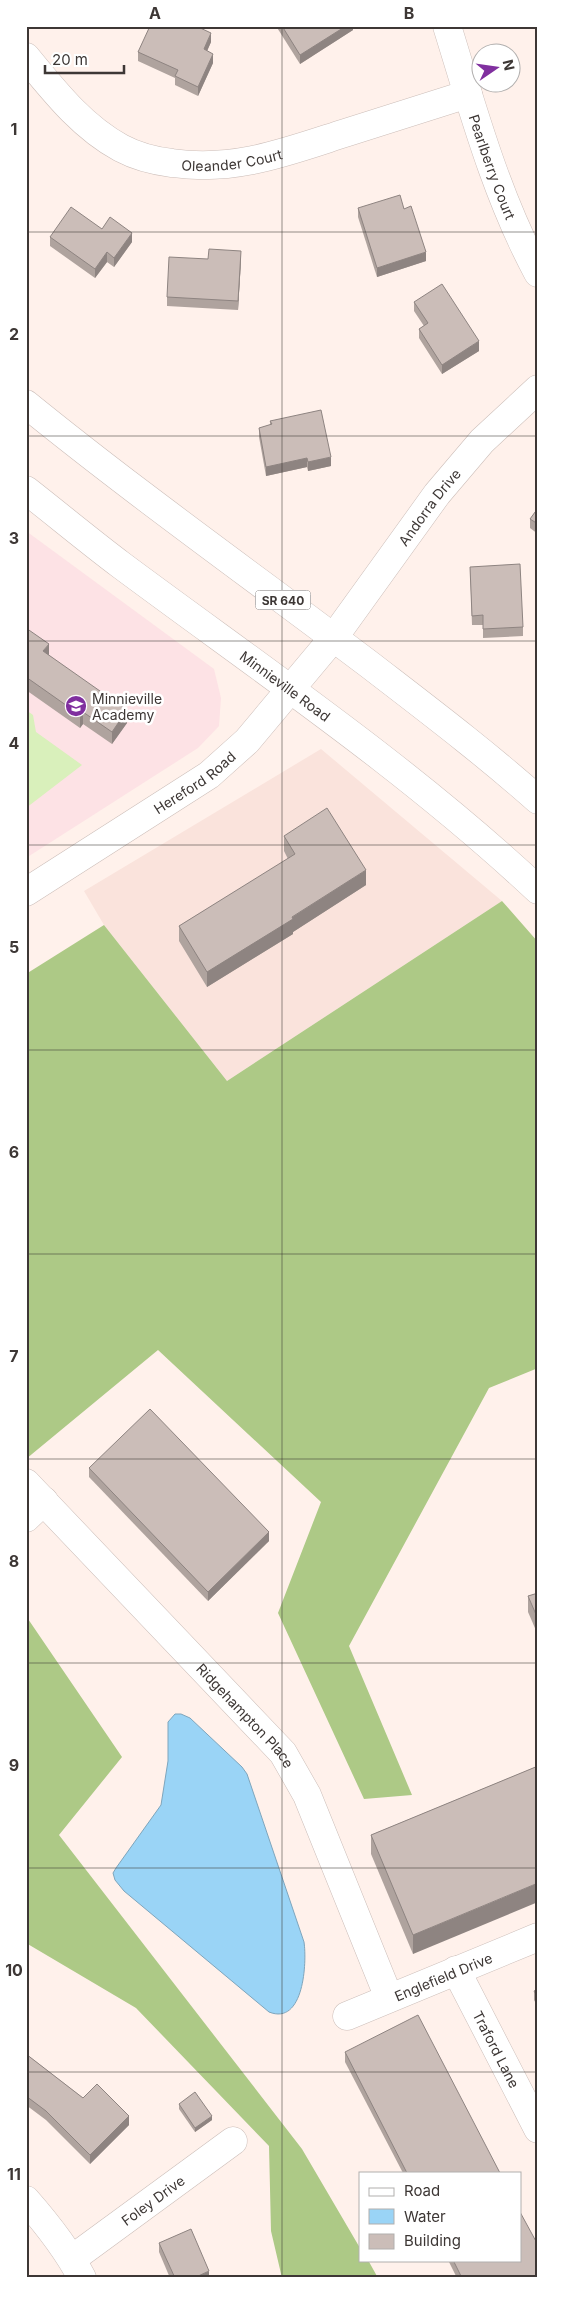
<svg xmlns="http://www.w3.org/2000/svg" width="564" height="2304" font-family="Inter,sans-serif">
<style>
.built{fill:#fae3dc}
.education{fill:#fde2e5}
.green{fill:#d9f0bb}
.forest{fill:#adc986}
.water{fill:#9ad4f6;stroke:#7ea5bc}
.lines{fill:none;stroke-linecap:round;stroke-linejoin:round}
.minor-casing{stroke:#ccbeb9;stroke-width:29}
.major-casing{stroke:#ccbeb9;stroke-width:29}
.minor{stroke:#fff;stroke-width:28}
.major{stroke:#fff;stroke-width:28}
.wall{fill:#afa39e}
.shaded-wall{fill:#8e8481}
.building{fill:#cbbdb8;stroke:#8e8481}
.grid{fill:none;stroke:#3d3735;stroke-width:1;stroke-opacity:0.55}
.labels{text-anchor:middle;dominant-baseline:central;stroke-width:5;stroke-linejoin:round;paint-order:stroke}
.shield{fill:#fff;stroke:#777372;stroke-width:1}
.shield-label{font-size:12px;font-weight:bold;fill:#3d3735}
.street-label{font-size:14px;fill:#3d3735;stroke:#fff}
.poi-label{font-size:14px;fill:#3d3735;stroke:#fff;text-anchor:start}
.neatline{fill:none;stroke:#3d3735;stroke-width:2}
.grid-label{font-size:16px;text-anchor:middle;font-weight:bold;fill:#3d3735}
</style>
<rect width="100%" height="100%" fill="#fff1eb"/>
<path class="built" d="M321,749L502,901L227,1081L104,925L84,891Z"/>
<path class="education" d="M26,531L214,669L221,698L219,726L198,748L26,858Z"/>
<path class="green" d="M26,710L33,715L36,732L82,765L26,808Z"/>
<g class="forest">
<path d="M502,901L538,942V1368L489,1388L349,1646L412,1795L364,1799L278,1613L321,1502L158,1350L26,1459V974L104,925L227,1081Z"/>
<path d="M26,1616L122,1757L59,1835L302,2149L360,2248V2260H368L378,2278H282L271,2231L269,2146L136,2008L26,1943Z"/>
</g>
<path class="water" d="M175,1714H181L190,1718L242,1767L247,1774L304,1942C307,1962 304,2026 269,2012L124,1891L115,1880L113,1873L116,1868L161,1805L168,1761V1722Z"/>
<g class="lines">
<g class="minor-casing">
<g id="minor">
<path id="s1" d="M447,26C473,110 496,195 538,273"/>
<path id="s2" d="M26,57C54,91 82,127 121,148C136,156 155,161 172,163C235,172 286,152 345,133C386,120 427,107 468,94"/>
<path id="s3" d="M26,892L209,775L247,741L334,637L437,494L482,441L538,389"/>
<path id="s4" d="M26,1483L283,1753L307,1795L389,1998"/>
<path d="M26,1518L44,1501"/>
<path id="s5" d="M456,1970L538,2129"/>
<path id="s6" d="M347,2016L538,1937"/>
<path d="M26,2200C48,2225 67,2249 82,2278"/>
<path id="s7" d="M72,2259L233,2141"/>
</g>
</g>
<g class="major-casing">
<g id="major">
<path d="M26,404C138,495 255,578 370,665C427,709 484,752 538,800"/>
<path id="s8" d="M26,490C58,515 89,541 121,565C262,670 409,769 538,890"/>
</g>
</g>
<use href="#minor" class="minor"/>
<use href="#major" class="major"/>
</g>
<g class="wall">
<path d="M276,26H353V30L300,64Z"/>
<path d="M198,27L211,42L207,51L213,63L198,96L175,85V78L138,61V52Z"/>
<path d="M358,208L426,261L377,277L358,217Z"/>
<path d="M102,229L132,242L114,267L107,262L95,278L50,246V237Z"/>
<path d="M241,260L238,310L167,306V297Z"/>
<path d="M414,302L479,351L442,374L419,338V329L424,326L414,311Z"/>
<path d="M270,421L331,466L308,471L307,467L266,476L259,437V428L270,425Z"/>
<path d="M538,508V534L530,528V519Z"/>
<path d="M470,567L523,627V636L483,638V625H472Z"/>
<path d="M26,628L49,655L127,723L112,744L83,724L80,728L26,690Z"/>
<path d="M284,836L366,885L293,932V934L207,987L179,941V926L288,859L284,851Z"/>
<path d="M89,1468L269,1541L208,1601L89,1477Z"/>
<path d="M538,1593V1635L528,1612V1596Z"/>
<path d="M538,1766L413,1954L371,1854V1835Z"/>
<path d="M538,1989V2007L534,2000V1991Z"/>
<path d="M345,2052L500,2173H403L345,2062Z"/>
<path d="M26,2054L83,2098L129,2125L90,2164L46,2120L26,2105Z"/>
<path d="M179,2104L212,2120L195,2132L179,2109Z"/>
<path d="M159,2243L209,2278H170L159,2252Z"/>
<path d="M448,2260H520L538,2278H457Z"/>
</g>
<g class="shaded-wall">
<path d="M346,26H353V30L300,64V55Z"/>
<path d="M211,33V42L204,58V49Z"/>
<path d="M213,54V63L198,96V87Z"/>
<path d="M132,233V242L114,267V258Z"/>
<path d="M241,251V260L238,310V301Z"/>
<path d="M107,252V262L95,278V269Z"/>
<path d="M426,252V261L377,277V268Z"/>
<path d="M479,341V351L442,374V365Z"/>
<path d="M331,457V466L308,471V462Z"/>
<path d="M307,458V467L266,476V467Z"/>
<path d="M49,644V656L43,651Z"/>
<path d="M127,710V723L112,744V732Z"/>
<path d="M83,712V724L80,728V715Z"/>
<path d="M366,870V885L293,932V934L207,987V972Z"/>
<path d="M269,1532V1541L208,1601V1592Z"/>
<path d="M538,1883V1902L413,1954V1935Z"/>
<path d="M129,2116V2125L90,2164V2155Z"/>
<path d="M212,2116V2120L195,2132V2128Z"/>
<path d="M209,2271V2278H194Z"/>
</g>
<g class="building">
<path d="M150,26H196L211,33L204,49L213,54L198,87L175,76L178,70L138,52Z"/>
<path d="M282,26H346L300,55Z"/>
<path d="M400,195L404,209L411,206L426,252L377,268L358,208Z"/>
<path d="M71,207L102,229L110,217L132,233L114,258L107,252L95,269L50,237Z"/>
<path d="M209,249L241,251L238,301L167,297L169,257L208,259Z"/>
<path d="M442,284L479,341L442,365L419,329L428,323L414,302Z"/>
<path d="M321,410L331,457L308,462L307,458L266,467L259,428L272,424L270,421Z"/>
<path d="M538,508V524L530,519Z"/>
<path d="M520,564L523,627L483,629V615L472,616L470,567Z"/>
<path d="M26,628L49,644L43,651L127,710L112,732L83,712L80,715L26,677Z"/>
<path d="M327,808L366,870L292,917L293,919L207,972L179,926L295,854L284,836Z"/>
<path d="M150,1409L269,1532L208,1592L89,1468Z"/>
<path d="M538,1593V1619L528,1596Z"/>
<path d="M538,1766V1883L413,1935L371,1835Z"/>
<path d="M538,1989V1998L534,1991Z"/>
<path d="M418,2015L500,2173H407L345,2052Z"/>
<path d="M26,2054L83,2098L97,2084L129,2116L90,2155L46,2111L26,2096Z"/>
<path d="M195,2092L212,2116L195,2128L179,2104Z"/>
<path d="M520,2212L538,2245V2278H462L453,2260H520Z"/>
<path d="M191,2229L209,2271L194,2278H175L159,2243Z"/>
</g>
<path class="grid" d="M282,26V2278M26,232H538M26,436H538M26,641H538M26,845H538M26,1050H538M26,1254H538M26,1459H538M26,1663H538M26,1868H538M26,2072H538"/>
<defs>
<g id="school-disc" transform="scale(1.125)"><circle r="9.5" fill="#802f9f" stroke="#fff"/><path d="M0-5L7-2L0 1L-7-2ZM-4 1L0 2.5L4 1V4Q0 6-4 4Z" fill="#fff"/></g>
</defs>
<g fill-rule="evenodd">
<use href="#school-disc" x="76" y="706"/>
</g>
<g class="labels">
<rect class="shield" x="255.5" y="590.5" width="55" height="19" rx="4"/>
<g class="shield-label">
<text x="283" y="600">SR 640</text>
</g>
<g class="street-label">
<text stroke="none"><textPath href="#s2" startOffset="246">Oleander Court</textPath></text>
<text stroke="none"><textPath href="#s1" startOffset="148">Pearlberry Court</textPath></text>
<text stroke="none"><textPath href="#s3" startOffset="565">Andorra Drive</textPath></text>
<text stroke="none"><textPath href="#s8" startOffset="325">Minnieville Road</textPath></text>
<text stroke="none"><textPath href="#s3" startOffset="201">Hereford Road</textPath></text>
<text stroke="none"><textPath href="#s4" startOffset="320">Ridgehampton Place</textPath></text>
<text stroke="none"><textPath href="#s6" startOffset="104">Englefield Drive</textPath></text>
<text stroke="none"><textPath href="#s5" startOffset="89">Traford Lane</textPath></text>
<text stroke="none"><textPath href="#s7" startOffset="100">Foley Drive</textPath></text>
</g>
<g class="poi-label">
<text x="92" y="698">Minnieville<tspan x="92" dy="16">Academy</tspan></text>
</g>
</g>
<rect width="564" height="2304" fill="none" stroke="#ffffff" stroke-width="55"/>
<rect x="359" y="2172" width="162" height="90" fill="#ffffff" stroke="#b1afae"/>
<rect x="369" y="2188" width="25" height="8" fill="#ffffff" stroke="#b1afae"/>
<text x="404" y="2196" font-size="15" fill="#3d3735">Road</text>
<rect x="369" y="2209" width="25" height="15" fill="#9ad4f6" stroke="#b1afae"/>
<text x="404" y="2222" font-size="15" fill="#3d3735">Water</text>
<rect x="369" y="2234" width="25" height="15" fill="#cbbdb8" stroke="#b1afae"/>
<text x="404" y="2246" font-size="15" fill="#3d3735">Building</text>
<g transform="translate(496 68) rotate(77)"><circle r="24" fill="#ffffff" stroke="#b1afae"/>
<path d="M0-4L9 19L0 12L-9 19Z" fill="#802f9f"/>
<text y="-8" font-size="14" font-weight="bold" text-anchor="middle" fill="#3d3735">N</text>
</g>
<path d="M45 65v8h79v-8" fill="none" stroke="#3d3735" stroke-width="2.5"/>
<text x="52" y="65" font-size="15" fill="#3d3735" stroke="#ffffff" stroke-width="4" paint-order="stroke">20 m</text>
<rect x="28" y="28" width="508" height="2248" class="neatline"/>
<g class="grid-label">
<text x="155" y="19">A</text>
<text x="409" y="19">B</text>
<text x="14" y="135">1</text>
<text x="14" y="340">2</text>
<text x="14" y="544">3</text>
<text x="14" y="749">4</text>
<text x="14" y="953">5</text>
<text x="14" y="1158">6</text>
<text x="14" y="1362">7</text>
<text x="14" y="1567">8</text>
<text x="14" y="1771">9</text>
<text x="14" y="1976">10</text>
<text x="14" y="2180">11</text>
</g>
</svg>
